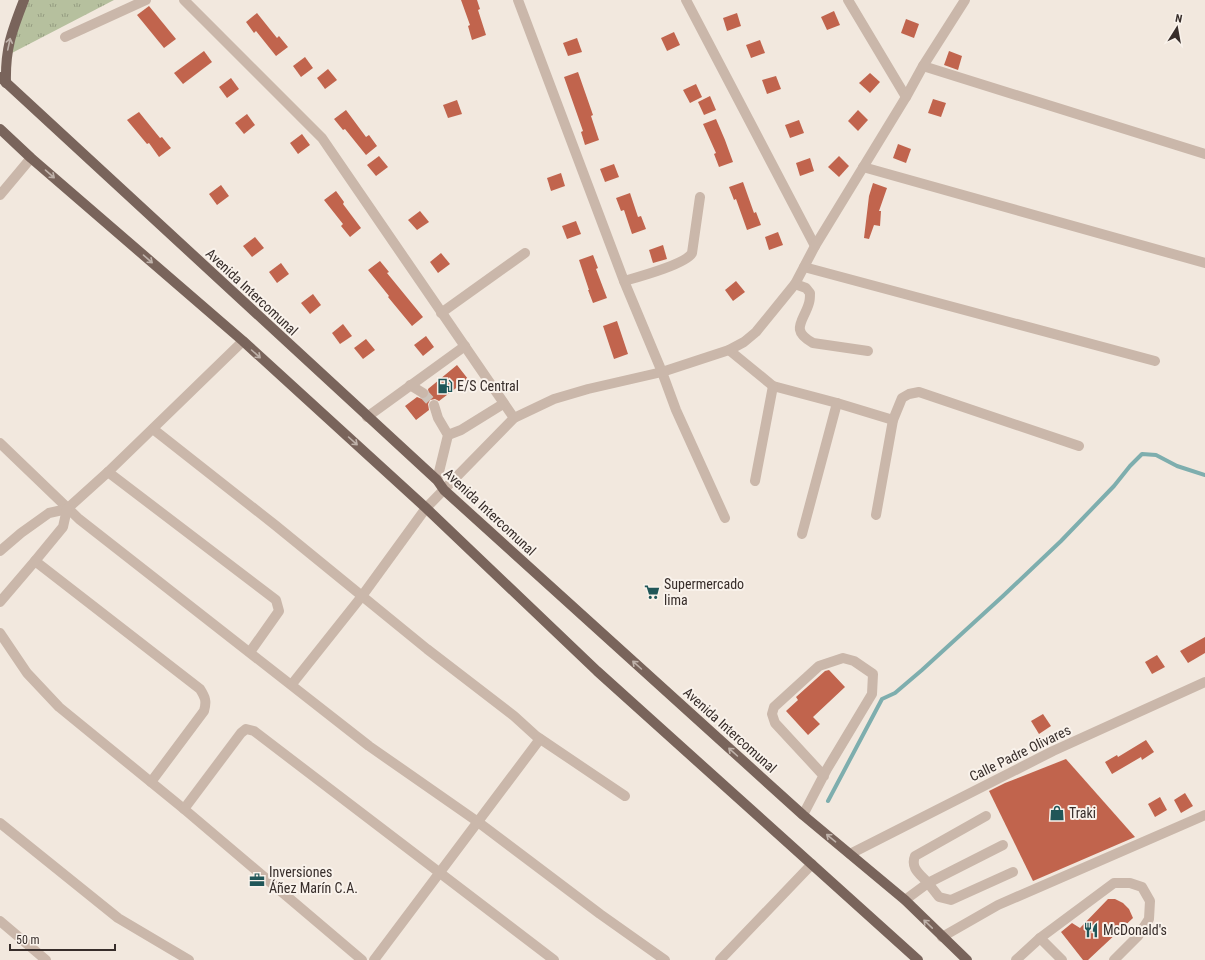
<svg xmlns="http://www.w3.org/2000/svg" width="1205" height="960" font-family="'Roboto Condensed',sans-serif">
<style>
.grass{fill:url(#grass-tufts)}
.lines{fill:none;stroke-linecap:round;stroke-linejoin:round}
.stream{stroke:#7eaeae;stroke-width:4}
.building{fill:#c1644d}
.minor-tunnel{stroke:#cdc3ba;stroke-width:10;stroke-dasharray:10 5;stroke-linecap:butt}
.minor{stroke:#cab7aa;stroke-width:10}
.major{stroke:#79645b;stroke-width:10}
.oneway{stroke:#bfb2aa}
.labels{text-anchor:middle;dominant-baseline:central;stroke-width:4;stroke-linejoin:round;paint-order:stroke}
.street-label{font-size:14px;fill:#372d2a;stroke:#f9f2eb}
.poi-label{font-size:14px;fill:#372d2a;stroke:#f9f2eb;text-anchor:start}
</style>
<defs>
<pattern id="grass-tufts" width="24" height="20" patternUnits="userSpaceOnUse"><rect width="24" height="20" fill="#b6c09e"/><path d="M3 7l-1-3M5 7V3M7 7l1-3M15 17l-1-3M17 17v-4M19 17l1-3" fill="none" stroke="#959c81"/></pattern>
</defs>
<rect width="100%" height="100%" fill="#f2e8de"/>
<path class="grass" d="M25,0H114L8,55Z"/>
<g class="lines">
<path class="stream" d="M828,801L882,699L895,693L922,670L1003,596L1061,541L1114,486L1130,466L1142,454L1156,455L1177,466L1205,475"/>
</g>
<g class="building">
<path d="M461,0H477L480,9L478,10L486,35L472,40L468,26L470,25Z"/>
<path d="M149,6L176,39L164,48L137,15Z"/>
<path d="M834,11L840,25L827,30L821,17Z"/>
<path d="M257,13L277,38L279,36L288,47L276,56L256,31L254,33L246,22Z"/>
<path d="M737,13L741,26L727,31L723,18Z"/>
<path d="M906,19L919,24L914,38L901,33Z"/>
<path d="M674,32L680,45L667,51L661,38Z"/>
<path d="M577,38L582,52L568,56L563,43Z"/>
<path d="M760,40L765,53L751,58L746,45Z"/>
<path d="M204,51L212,62L183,84L174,73Z"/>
<path d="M949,51L962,56L958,70L944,65Z"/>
<path d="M305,57L313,68L301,77L293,66Z"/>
<path d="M328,69L337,80L325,89L317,78Z"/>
<path d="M578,72L593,115L591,116L599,140L585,145L581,132L583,131L564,77Z"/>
<path d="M870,73L880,82L870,93L859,83Z"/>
<path d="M776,76L781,89L767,94L762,80Z"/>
<path d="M231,78L239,89L227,98L219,87Z"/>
<path d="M696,84L702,97L690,103L683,90Z"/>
<path d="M710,96L716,110L704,115L698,102Z"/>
<path d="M933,99L946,103L941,117L928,113Z"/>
<path d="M457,100L462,114L448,118L443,105Z"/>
<path d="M346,110L366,137L369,135L377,146L366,155L345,129L343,130L334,119Z"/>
<path d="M858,110L868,120L858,131L848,121Z"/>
<path d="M139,112L160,138L162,137L171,148L159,157L149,143L147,144L127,120Z"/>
<path d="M247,114L255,125L244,134L235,123Z"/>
<path d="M716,119L725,140L733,162L719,167L714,154L716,153L703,124Z"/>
<path d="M799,120L804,133L790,138L785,125Z"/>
<path d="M302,134L310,145L298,154L290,143Z"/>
<path d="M898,144L911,149L906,163L893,158Z"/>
<path d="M379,156L388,167L376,176L367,165Z"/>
<path d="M839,156L849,166L839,177L828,167Z"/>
<path d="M810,158L814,171L800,176L796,163Z"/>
<path d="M614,164L619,177L605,182L600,169Z"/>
<path d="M561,173L565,186L551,191L547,178Z"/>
<path d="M743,182L754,213L756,212L761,225L747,230L736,199L734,200L729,187Z"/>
<path d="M873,183L887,188L879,211H881L880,226L874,225L869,239L864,238L869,196Z"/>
<path d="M221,185L229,196L217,205L209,194Z"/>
<path d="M336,191L344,202L343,204L361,228L350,237L341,226L343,224L324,200Z"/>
<path d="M630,193L638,217L641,216L646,229L632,234L624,210L621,211L616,198Z"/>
<path d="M420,211L429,222L417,230L408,220Z"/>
<path d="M576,221L581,234L567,239L562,226Z"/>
<path d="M778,232L783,245L769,250L765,237Z"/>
<path d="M255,237L264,248L252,257L243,246Z"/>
<path d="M663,245L667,259L653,263L649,250Z"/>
<path d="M441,253L450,264L438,273L430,262Z"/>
<path d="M593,255L598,268L596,269L607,298L593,303L588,290H589L579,260Z"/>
<path d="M380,261L389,272L387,273L423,317L412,326L388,297L389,296L368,270Z"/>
<path d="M281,263L289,274L277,283L269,272Z"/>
<path d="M736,281L745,292L733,301L725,290Z"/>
<path d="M313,294L321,305L310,314L301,303Z"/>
<path d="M617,321L628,354L614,359L603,326Z"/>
<path d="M343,324L352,336L340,344L332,333Z"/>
<path d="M426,336L434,347L423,356L414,345Z"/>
<path d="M366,339L375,350L363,359L354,348Z"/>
<path d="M457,365L468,379L439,401L435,399L430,400L428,404L429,410L416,420L405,406L417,397L422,399L426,398L429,394L428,389Z"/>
<path d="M1205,637V653L1188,663L1180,651Z"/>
<path d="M1157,655L1165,667L1152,674L1145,662Z"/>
<path d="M829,670L845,687L813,717L820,724L808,735L786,711L798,700L796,697L825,671Z"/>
<path d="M1043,714L1051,726L1039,734L1031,721Z"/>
<path d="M1146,740L1154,752L1142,760L1141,757L1112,774L1105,762L1117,755L1118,757Z"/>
<path d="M1066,759L1135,837L1033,881L989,791L1005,783Z"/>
<path d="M1185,793L1193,806L1181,813L1174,800Z"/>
<path d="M1160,797L1167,810L1155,817L1148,804Z"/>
<path d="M1108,899H1115L1123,903L1129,909L1133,918L1088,960H1083L1061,932L1072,923L1080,928Z"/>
</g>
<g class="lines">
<path class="minor-tunnel" d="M423,393L434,405"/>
<g class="minor">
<path d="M184,0L322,138L514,418"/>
<path d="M518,0L624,281L662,372L676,410L725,518"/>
<path d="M686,0L815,246"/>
<path d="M848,0L906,97"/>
<path d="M65,37L146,0"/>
<path d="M923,66L1205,154"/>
<path d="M863,167L1205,263"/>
<path d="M0,195L31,158"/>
<path d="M804,267L1155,361"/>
<path d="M624,281C638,277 686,264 692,253L700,197"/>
<path d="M795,284L806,288L810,293C810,296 810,300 809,303C804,321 789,330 813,343L868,351"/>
<path d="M441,313L525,253"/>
<path d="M729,350L773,386L837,403L893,420"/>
<path d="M410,385L423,393"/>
<path d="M434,405L438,418L448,435L437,480"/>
<path d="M367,417L465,346"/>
<path d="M153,429L275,525L427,649L514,716L536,736L625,796"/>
<path d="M448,435L461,430L503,404"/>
<path d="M0,443L79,519L369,746L478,822L600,914L665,960"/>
<path d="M108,472L276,600L279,611L250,652"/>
<path d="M755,481L773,386"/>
<path d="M876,515L893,420L902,398L909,394L919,392L1079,446"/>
<path d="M802,534L837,403"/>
<path d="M0,551L21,533L49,513L67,509L108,472L243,341"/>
<path d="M35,561L200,689C205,697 207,701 204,711L151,782"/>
<path d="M0,602L35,561L63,527L67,509"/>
<path d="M0,633L27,673L59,707L184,809L362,960"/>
<path d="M292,684L362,596L426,508L514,418L554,399L588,389L662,372L729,350L744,342L756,332L795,284L815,246L906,97L923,66L965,0"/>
<path d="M184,809L241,733L246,729L254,731L554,960"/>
<path d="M803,815L827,769L872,694L873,674L854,661L843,658L819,666L774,707L772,714L775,723L824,776"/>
<path d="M986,816L915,856C910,868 920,874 928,883L1003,845"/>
<path d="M0,823L118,918L189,960"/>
<path d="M850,854L1053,751L1205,682"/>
<path d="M905,900L928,883L939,897L951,900L1013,872"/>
<path d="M0,921L46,960"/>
<path d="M942,937L998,905L1205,815"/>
<path d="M1040,938L1062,960"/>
<path d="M374,960L540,739"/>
<path d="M720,960L812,864"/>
<path d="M1016,960L1040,938L1114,883H1130L1142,887L1150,901L1149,919L1138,936L1114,960"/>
</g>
<g class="major">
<path d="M0,77L437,480L444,490L803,815L905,900L967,960"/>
<path d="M6,83C5,48 12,31 24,0"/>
<path d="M0,129L31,158L243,341L426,508L597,671L918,960"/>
</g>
</g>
<defs><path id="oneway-shaft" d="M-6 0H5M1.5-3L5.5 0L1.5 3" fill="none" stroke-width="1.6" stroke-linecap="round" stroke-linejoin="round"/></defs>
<g class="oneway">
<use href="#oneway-shaft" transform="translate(9 44) rotate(-78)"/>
<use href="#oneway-shaft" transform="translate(50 174) rotate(41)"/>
<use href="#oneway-shaft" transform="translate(148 259) rotate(41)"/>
<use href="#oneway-shaft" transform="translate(256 354) rotate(42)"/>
<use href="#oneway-shaft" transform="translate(353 441) rotate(42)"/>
<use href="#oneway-shaft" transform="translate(637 665) rotate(-138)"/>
<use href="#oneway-shaft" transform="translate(733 752) rotate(-138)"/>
<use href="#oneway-shaft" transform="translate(831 838) rotate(-140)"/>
<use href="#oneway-shaft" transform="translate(928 924) rotate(-136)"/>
</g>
<defs>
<g id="fuel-bare" transform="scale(1.2)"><path d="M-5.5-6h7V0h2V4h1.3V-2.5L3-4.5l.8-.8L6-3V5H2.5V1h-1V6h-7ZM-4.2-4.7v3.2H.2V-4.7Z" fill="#205658" stroke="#f9f2eb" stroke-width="2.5" paint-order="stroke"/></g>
<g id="supermarket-bare" transform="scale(1.2)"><path d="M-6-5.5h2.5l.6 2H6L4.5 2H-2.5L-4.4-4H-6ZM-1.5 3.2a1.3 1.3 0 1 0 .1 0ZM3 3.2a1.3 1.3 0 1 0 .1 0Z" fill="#205658" stroke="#f9f2eb" stroke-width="2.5" paint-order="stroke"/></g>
<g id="shop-bare" transform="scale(1.2)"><path d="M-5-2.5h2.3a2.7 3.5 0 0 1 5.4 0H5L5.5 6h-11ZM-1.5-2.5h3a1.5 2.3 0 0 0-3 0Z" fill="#205658" stroke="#f9f2eb" stroke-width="2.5" paint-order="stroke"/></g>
<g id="office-bare" transform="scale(1.2)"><path d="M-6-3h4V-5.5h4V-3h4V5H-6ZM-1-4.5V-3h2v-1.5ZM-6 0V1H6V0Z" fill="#205658" stroke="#f9f2eb" stroke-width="2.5" paint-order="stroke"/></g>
<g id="restaurant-bare" transform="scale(1.2)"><path d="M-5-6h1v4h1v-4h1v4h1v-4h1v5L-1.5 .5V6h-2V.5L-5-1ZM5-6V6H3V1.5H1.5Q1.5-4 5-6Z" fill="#205658" stroke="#f9f2eb" stroke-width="2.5" paint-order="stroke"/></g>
</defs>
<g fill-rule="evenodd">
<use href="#fuel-bare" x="445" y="386"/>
<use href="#supermarket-bare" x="652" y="592"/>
<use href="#shop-bare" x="1057" y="813"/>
<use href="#office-bare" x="257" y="880"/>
<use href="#restaurant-bare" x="1091" y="930"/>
</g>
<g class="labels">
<g class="street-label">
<text transform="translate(252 292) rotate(43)">Avenida Intercomunal</text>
<text transform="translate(490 512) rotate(43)">Avenida Intercomunal</text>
<text transform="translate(730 730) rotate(42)">Avenida Intercomunal</text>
<text transform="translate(1020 753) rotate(-26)">Calle Padre Olivares</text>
</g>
<g class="poi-label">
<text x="457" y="386">E/S Central</text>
<text x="664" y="584">Supermercado<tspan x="664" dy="16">lima</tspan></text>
<text x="1069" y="813">Traki</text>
<text x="269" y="872">Inversiones<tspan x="269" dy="16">Áñez Marín C.A.</tspan></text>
<text x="1103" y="930">McDonald's</text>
</g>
</g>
<g transform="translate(1177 28) rotate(11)" stroke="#f9f2eb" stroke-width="3" paint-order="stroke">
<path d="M0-3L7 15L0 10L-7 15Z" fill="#372d2a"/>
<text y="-6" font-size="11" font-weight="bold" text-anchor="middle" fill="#372d2a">N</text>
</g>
<path d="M10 944v6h105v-6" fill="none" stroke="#372d2a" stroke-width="2"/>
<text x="16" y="944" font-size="12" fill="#372d2a" stroke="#f9f2eb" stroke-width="3" paint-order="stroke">50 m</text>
</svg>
